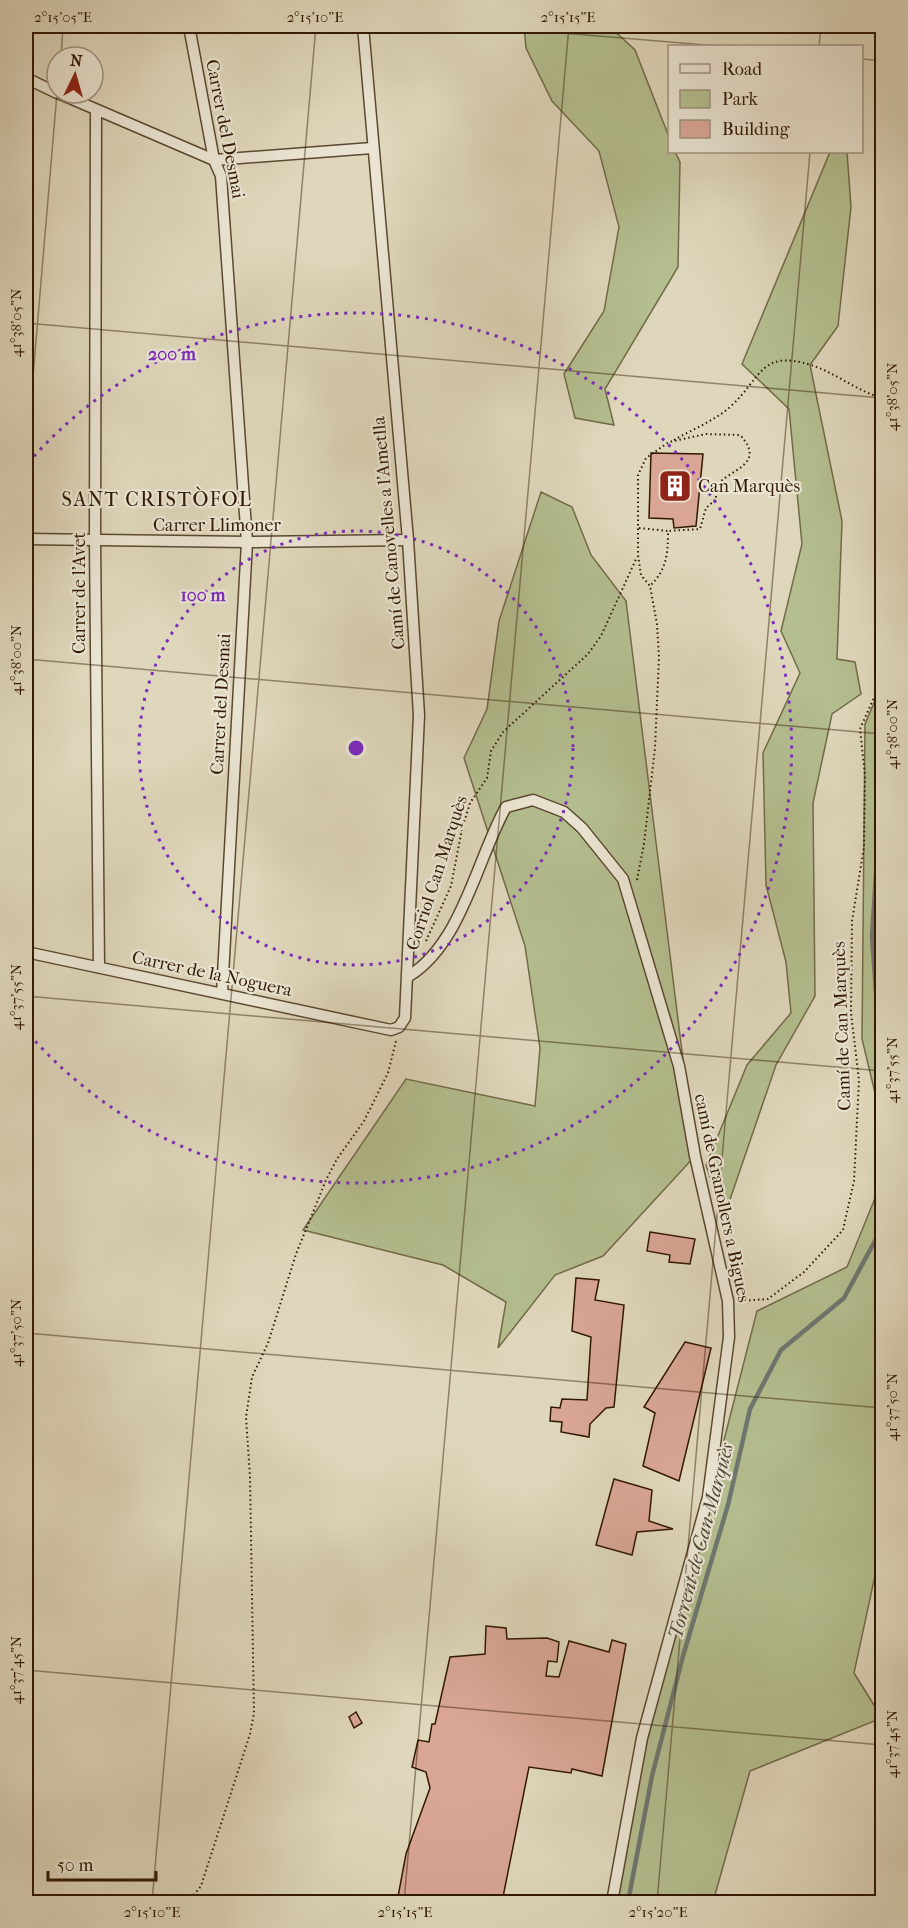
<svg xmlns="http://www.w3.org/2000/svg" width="908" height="1928" font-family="'IM FELL French Canon',serif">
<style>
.green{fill:#b4be8f;stroke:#726b48;stroke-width:1.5}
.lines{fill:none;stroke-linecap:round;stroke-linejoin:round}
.stream{stroke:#6e7770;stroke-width:4.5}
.building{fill:#d9a696;stroke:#311802;stroke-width:1.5}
.minor-casing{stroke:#5c4830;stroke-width:13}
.path{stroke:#311802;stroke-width:2;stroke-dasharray:1.5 3;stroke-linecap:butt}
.minor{stroke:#eae5d3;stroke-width:10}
.ticks{fill:none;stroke:#311802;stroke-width:1.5;stroke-opacity:0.45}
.ring{fill:none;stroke:#7b2cbf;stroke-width:3;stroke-dasharray:3 6}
.labels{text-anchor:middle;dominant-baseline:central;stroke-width:4.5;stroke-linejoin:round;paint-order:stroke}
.street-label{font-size:18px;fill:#311802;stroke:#eae5d3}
.poi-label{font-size:18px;fill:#311802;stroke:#eae5d3;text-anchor:start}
.neighbourhood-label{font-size:20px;letter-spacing:1.5px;fill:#311802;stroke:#eae5d3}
.water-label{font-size:20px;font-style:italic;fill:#504839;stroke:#eae5d3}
.centre{fill:#7b2cbf;stroke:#eae5d3;stroke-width:3}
.ring-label{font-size:18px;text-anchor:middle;font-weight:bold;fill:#7b2cbf;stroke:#eae5d3;stroke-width:4.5;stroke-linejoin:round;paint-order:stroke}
.neatline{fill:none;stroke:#311802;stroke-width:2}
.ticks-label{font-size:15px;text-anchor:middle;fill:#311802}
</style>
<rect width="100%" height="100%" fill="#dfd7bc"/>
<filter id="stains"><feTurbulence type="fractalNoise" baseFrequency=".00333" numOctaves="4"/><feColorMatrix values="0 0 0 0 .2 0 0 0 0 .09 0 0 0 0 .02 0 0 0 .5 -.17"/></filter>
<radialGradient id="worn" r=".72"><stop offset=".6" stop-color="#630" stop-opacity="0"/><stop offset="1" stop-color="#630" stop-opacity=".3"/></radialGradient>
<g class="green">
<path d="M524,26H609L635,50L669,137L670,152H675L680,162L678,267L605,389L614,425L575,418L564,374L604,311L619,227L599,151L552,101L526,48Z"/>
<path d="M830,152H847L851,207L838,326L810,365L842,521L837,659L855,662L861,694L832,714L813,803L815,996L776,1065L724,1217L706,1165L747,1065L791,1013L786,962L766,885L763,753L800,673L781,631L802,544L789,409L742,364Z"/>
<path d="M541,492L572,507L591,555L626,601L695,1156L603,1256L555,1275L498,1348L506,1302L443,1265L303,1230L406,1079L535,1106L540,1048L525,946L464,758L487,709L499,621Z"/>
<path d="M882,684V1122L862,1039L865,724Z"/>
<path d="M882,1181V1543L854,1673L882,1718L750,1771L713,1902H606L757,1311L847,1267Z"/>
</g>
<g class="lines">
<g class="stream">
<path d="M882,682L878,720L882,784L872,936L878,1020L882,1043"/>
<path d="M628,1902L652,1776L683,1656L728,1505L750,1409L781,1350L844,1298L882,1228"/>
</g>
</g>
<g class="building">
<path d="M651,453L703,454L696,526L674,528L673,519L649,518Z"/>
<path d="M650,1232L695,1239L690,1264L669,1262L670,1255L647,1251Z"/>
<path d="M576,1278L599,1280L595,1300L624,1305L614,1407L606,1408L590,1424L589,1437L561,1432L562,1422L550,1421L551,1407L560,1408L562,1399L587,1400L591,1337L572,1331Z"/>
<path d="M685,1342L711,1348L679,1481L643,1466L655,1413L644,1407Z"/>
<path d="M614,1479L652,1490L649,1521L673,1529L637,1532L632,1555L596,1545Z"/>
<path d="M486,1626L506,1628L507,1639L547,1638L559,1642L557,1662L548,1661L546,1676L559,1677L569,1641L609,1652L612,1640L626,1644L602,1776L572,1769L571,1773L529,1767L502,1902H397L406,1854L430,1788L426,1772L412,1767L418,1740L429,1742L432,1724H435L450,1657L485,1654Z"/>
<path d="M356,1712L362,1723L354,1728L349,1717Z"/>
</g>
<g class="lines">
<g class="minor-casing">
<g id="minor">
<path d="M189,26L214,160L221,176L247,542L222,993"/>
<path d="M26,78L57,93"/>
<path d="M58,93L214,160L372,148"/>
<path d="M96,111L95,540L99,967"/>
<path d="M26,539L247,542L408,540"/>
<path d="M26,952L391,1030L399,1027L405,1018L419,715L408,540L363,26"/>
<path d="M409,976C462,943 477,859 506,807L533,800L564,812L582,828L623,879L679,1066L695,1156L728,1301L729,1337L708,1497L642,1738L612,1902"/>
</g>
</g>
<g class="path">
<path d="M674,440C693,429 714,421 730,407C762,378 760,349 811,365C836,373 857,391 882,398"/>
<path d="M639,528L668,531C668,554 667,569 650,586"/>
<path d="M637,880L644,844L655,748L659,657L657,624L650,586L641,575L638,555V475L646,458L669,442L706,434L740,435C768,465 727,470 718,485C716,489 716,495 716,499L706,508L700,529L668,531"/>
<path d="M426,941L451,886L462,829L470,803L487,778L491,751L503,732L588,654L601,636L637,557"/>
<path d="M740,1301L768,1299L804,1272L843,1230L854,1181L859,1080L851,1013L852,921L864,847L865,775L860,729L876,693L882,648"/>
<path d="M188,1902L201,1886L250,1734L254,1713L250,1477L246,1417L252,1377L268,1343L296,1254L326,1180L337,1159L364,1121L388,1073L396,1041"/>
</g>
<use href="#minor" class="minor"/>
</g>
<path class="ticks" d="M478,26L718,46M819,46L821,26M61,57L63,26M862,59L882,61M26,323L882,398M26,459L57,93M26,659L882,734M26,996L882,1071M26,1333L882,1408M26,1670L882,1745M152,1902L316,26M404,1902L569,26M657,1902L810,152"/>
<g class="ring">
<circle cx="356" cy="748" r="217"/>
<path d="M28 463A435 435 0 1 1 28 1033"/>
</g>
<defs>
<g id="building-square" transform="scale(1.725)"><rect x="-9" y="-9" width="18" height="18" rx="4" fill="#8f2418" stroke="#eae5d3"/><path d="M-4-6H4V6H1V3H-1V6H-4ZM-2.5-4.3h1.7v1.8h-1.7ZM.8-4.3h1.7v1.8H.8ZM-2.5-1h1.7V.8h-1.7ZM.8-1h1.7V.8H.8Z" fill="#fff"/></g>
</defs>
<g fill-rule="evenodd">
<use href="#building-square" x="675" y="486"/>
</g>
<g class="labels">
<g class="street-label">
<text transform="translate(225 129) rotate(79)">Carrer del Desmai</text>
<text x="217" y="525">Carrer Llimoner</text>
<text transform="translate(389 533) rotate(-95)">Camí de Canovelles a l'Ametlla</text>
<text transform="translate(79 593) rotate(-90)">Carrer de l'Avet</text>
<text transform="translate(221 704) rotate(-87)">Carrer del Desmai</text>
<text transform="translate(437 873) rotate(-72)">Corriol Can Marquès</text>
<text transform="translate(212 974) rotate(12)">Carrer de la Noguera</text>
<text transform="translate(842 1026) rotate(-92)">Camí de Can Marquès</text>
<text transform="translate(722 1198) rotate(78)">camí de Granollers a Bigues</text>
</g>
<g class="poi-label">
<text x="698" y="486">Can Marquès</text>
</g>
<g class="neighbourhood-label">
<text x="157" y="499">SANT CRISTÒFOL</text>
</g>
<g class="water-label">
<text transform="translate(701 1541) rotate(-75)">Torrent de Can Marquès</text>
</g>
</g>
<circle cx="356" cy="748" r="9" class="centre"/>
<g class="ring-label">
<text x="172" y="360">200 m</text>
<text x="203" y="601">100 m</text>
</g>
<rect width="908" height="1928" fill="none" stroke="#dfd7bc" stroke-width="66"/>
<rect x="668" y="45" width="195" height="108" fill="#eae5d3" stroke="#a0937f" stroke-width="1.5"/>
<rect x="680" y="64" width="30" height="9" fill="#eae5d3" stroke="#a0937f" stroke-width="1.5"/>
<text x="722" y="75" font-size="18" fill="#311802">Road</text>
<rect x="680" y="90" width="30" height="18" fill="#b4be8f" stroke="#a0937f" stroke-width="1.5"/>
<text x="722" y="105" font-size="18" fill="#311802">Park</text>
<rect x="680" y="120" width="30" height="18" fill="#d9a696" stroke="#a0937f" stroke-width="1.5"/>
<text x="722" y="135" font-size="18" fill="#311802">Building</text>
<g transform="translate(75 75) rotate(5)"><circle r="28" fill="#eae5d3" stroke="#a0937f" stroke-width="1.5"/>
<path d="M0-4.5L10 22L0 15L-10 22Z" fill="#8f2418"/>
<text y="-9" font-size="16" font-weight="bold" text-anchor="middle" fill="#311802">N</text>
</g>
<path d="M48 1871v9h108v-9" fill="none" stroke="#311802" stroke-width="3"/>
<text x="57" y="1871" font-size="18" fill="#311802" stroke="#eae5d3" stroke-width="4.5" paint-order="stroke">50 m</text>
<rect x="33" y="33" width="842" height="1862" class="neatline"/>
<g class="ticks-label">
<text x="63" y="22">2°15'05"E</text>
<text x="315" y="22">2°15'10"E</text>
<text x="568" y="22">2°15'15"E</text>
<text transform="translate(16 323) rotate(-90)" y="5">41°38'05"N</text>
<text transform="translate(892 397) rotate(-90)" y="5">41°38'05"N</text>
<text transform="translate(16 660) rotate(-90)" y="5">41°38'00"N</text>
<text transform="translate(892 734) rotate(-90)" y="5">41°38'00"N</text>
<text transform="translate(16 997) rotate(-90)" y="5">41°37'55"N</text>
<text transform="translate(892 1070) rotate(-90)" y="5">41°37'55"N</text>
<text transform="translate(16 1333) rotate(-90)" y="5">41°37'50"N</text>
<text transform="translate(892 1407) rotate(-90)" y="5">41°37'50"N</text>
<text transform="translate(16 1670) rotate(-90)" y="5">41°37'45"N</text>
<text transform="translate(892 1744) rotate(-90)" y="5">41°37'45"N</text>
<text x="152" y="1917">2°15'10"E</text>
<text x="405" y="1917">2°15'15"E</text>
<text x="658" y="1917">2°15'20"E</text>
</g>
<rect width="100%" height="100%" filter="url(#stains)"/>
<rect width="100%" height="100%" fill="url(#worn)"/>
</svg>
